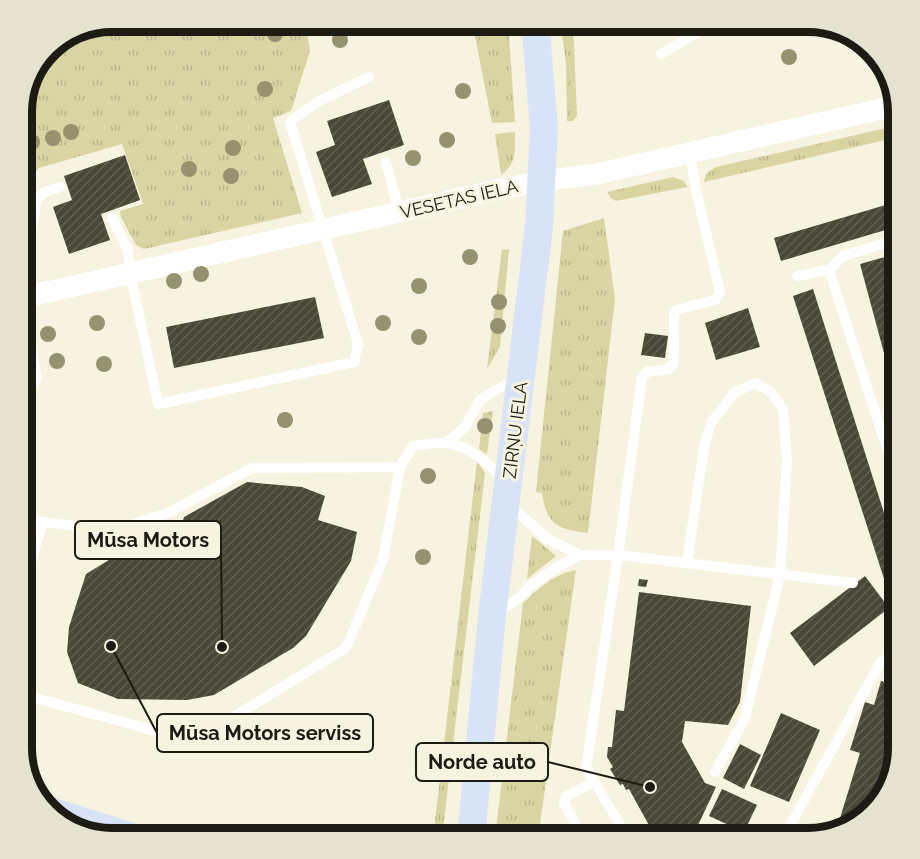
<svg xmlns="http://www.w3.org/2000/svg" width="920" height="859" font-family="Raleway,sans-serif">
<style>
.grass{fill:url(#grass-tufts)}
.building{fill:url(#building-hatch)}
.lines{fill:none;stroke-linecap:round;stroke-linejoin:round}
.service{stroke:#fff;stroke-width:10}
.minor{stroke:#fff;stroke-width:21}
.secondary{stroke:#d8e3f7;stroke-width:28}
.tree{fill:#969270}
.labels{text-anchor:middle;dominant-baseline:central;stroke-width:6;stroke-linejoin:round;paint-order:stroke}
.street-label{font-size:18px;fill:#1c1c14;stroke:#f6f4e0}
.rim{fill:none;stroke:#1c1c14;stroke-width:8}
.leader{fill:none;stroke:#1c1c14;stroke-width:2}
.callout-dot{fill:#1c1c14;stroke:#f6f4e0;stroke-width:2}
.callout{fill:#f6f4e0;stroke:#1c1c14;stroke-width:2}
.callout-label{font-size:20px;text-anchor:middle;font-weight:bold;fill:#1c1c14}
</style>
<defs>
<pattern id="grass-tufts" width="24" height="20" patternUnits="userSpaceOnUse" patternTransform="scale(1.5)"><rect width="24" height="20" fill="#d9d5a3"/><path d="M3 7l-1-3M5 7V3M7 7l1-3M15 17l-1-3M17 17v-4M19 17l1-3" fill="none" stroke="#bab68b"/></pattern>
<pattern id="building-hatch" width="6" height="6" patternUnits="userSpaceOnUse" patternTransform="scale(1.5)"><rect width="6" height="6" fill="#4a4837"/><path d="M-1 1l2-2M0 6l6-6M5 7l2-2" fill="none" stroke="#615f51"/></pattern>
</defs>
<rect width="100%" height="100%" fill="#f6f4e0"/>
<g class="grass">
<path d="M111,21H305L310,51L291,111L273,118L302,213L144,249L136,245L121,217L120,211L143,204L122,144L39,168L25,186L21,202V105L51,44Z"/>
<path d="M472,21H508L515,122L492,123Z"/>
<path d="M560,21H571L574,43L577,116L573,121H567L566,63Z"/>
<path d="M899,125V137L704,182C705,173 709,171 716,167Z"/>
<path d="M515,132C515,150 517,164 501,175L495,134Z"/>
<path d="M673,177L684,181L687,187L616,201L611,198L607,192Z"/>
<path d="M604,218L615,299L588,533C557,529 547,525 542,493L536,492L563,231Z"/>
<path d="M502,249L509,250L500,347L487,369Z"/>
<path d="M493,411L487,453V454L479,449L483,413Z"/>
<path d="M477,461L485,473L442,838H433Z"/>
<path d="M532,536L556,556L527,579Z"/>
<path d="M576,570L538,838H495L523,603C539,588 554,574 576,570Z"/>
</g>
<g class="building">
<path d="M389,100L404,145L363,159L372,184L332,197L316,152L335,145L327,121Z"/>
<path d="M125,155L140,200L101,214L110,240L69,254L53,207L72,200L64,176Z"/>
<path d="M899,201V226L781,261L774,238Z"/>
<path d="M899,253V405H898L860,264Z"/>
<path d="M813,289L899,560V612L895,613L793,296Z"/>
<path d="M315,297L324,338L174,368L166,327Z"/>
<path d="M748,308L760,347L716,360L705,323Z"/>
<path d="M645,333L668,336L665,358L641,355Z"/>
<path d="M247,482L302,487L325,496L318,520L357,532L351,561L306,636L293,648L214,695L187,700L118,699L78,683L67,652L69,627L86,574L145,538L172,535L180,529L184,517Z"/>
<path d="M865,576L889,608L814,666L790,633Z"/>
<path d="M639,579L648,580L646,587L638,586Z"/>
<path d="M639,592L751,606L740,702L728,725L685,721L682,742L705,783L716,787L692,838H656L629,789L626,790L623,784L620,785L610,769L613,767L607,757L608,747H612L616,710L624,711Z"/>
<path d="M881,681L899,686V748L872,812L837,828L860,753L850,750L865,702L874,705Z"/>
<path d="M781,713L820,730L789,802L750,786Z"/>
<path d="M740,744L761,755L744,789L723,778Z"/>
<path d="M722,789L757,805L744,832L709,816Z"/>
</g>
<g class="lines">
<g class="service">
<path d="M661,54L717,21"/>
<path d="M386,162L399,212"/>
<path d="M112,218L128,250L130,273L158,404L354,362L358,344L290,122L319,101L369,77"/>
<path d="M899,239L843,256L829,270L899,486"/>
<path d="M797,276L829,270"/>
<path d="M27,395L37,379L22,298L23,270L37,200L44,192L60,187"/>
<path d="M446,443L464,428L481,399L517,378"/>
<path d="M508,503L546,538L580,555"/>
<path d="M21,516L43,522"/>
<path d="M687,563L704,447L711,423L734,393L755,383L770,391L783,409L787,460L780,575L745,718L715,772"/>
<path d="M21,594L43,522L112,531L168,513L252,468L400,467"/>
<path d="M496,614L520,597L529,587L554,569L580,555H618L853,583"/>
<path d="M21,694L163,733L225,722L346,648L383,560L400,467L413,446C423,445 435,442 446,443C470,446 489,464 504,480"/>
<path d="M583,838L564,803L567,796L594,782"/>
<path d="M628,838L586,768L618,555L642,377L647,372L669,369L674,363V313L676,310L715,300L720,292L696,190L690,153"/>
<path d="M783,838L880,663L899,649"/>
</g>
<path class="minor" d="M21,298L501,189L541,181L597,174L899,105"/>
<g class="secondary">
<path d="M47,810L136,838"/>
<path d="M471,838L492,616L539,226L544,128L535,21"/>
</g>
</g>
<g class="tree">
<circle cx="275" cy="34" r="8"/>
<circle cx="340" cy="40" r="8"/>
<circle cx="789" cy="57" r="8"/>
<circle cx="265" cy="89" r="8"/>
<circle cx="463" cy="91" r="8"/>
<circle cx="71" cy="132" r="8"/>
<circle cx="53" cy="138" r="8"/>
<circle cx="447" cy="140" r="8"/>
<circle cx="32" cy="142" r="8"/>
<circle cx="233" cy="148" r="8"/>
<circle cx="413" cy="158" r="8"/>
<circle cx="189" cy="169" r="8"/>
<circle cx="231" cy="176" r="8"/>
<circle cx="470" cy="257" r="8"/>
<circle cx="201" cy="274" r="8"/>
<circle cx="174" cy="281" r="8"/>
<circle cx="419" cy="286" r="8"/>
<circle cx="499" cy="302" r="8"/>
<circle cx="97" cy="323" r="8"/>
<circle cx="383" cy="323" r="8"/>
<circle cx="498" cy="326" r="8"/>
<circle cx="48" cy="334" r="8"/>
<circle cx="419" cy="337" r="8"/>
<circle cx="57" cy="361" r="8"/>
<circle cx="104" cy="364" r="8"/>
<circle cx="285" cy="420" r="8"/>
<circle cx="485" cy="426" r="8"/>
<circle cx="428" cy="476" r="8"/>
<circle cx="423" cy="557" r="8"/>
</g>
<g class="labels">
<g class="street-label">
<text transform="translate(459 199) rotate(-13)">VESETAS IELA</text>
<text transform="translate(515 430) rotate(-83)">ZIRŅU IELA</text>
</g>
</g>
<path d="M0 0H920V859H0ZM112 32H808A80 80 0 0 1 888 112V748A80 80 0 0 1 808 828H112A80 80 0 0 1 32 748V112A80 80 0 0 1 112 32Z" fill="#e5e3d0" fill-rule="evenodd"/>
<path class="rim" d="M112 32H808A80 80 0 0 1 888 112V748A80 80 0 0 1 808 828H112A80 80 0 0 1 32 748V112A80 80 0 0 1 112 32Z"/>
<path class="leader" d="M222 647L221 540M111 646L157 733M650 787L548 762"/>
<g class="callout-dot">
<circle cx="222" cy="647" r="6"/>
<circle cx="111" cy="646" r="6"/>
<circle cx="650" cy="787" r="6"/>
</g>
<g class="callout">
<rect x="75" y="521" width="146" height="38" rx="6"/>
<rect x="157" y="714" width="216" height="38" rx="6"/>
<rect x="416" y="743" width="132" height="38" rx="6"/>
</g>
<g class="callout-label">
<text x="148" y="547">Mūsa Motors</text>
<text x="265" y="740">Mūsa Motors serviss</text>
<text x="482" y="769">Norde auto</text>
</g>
</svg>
